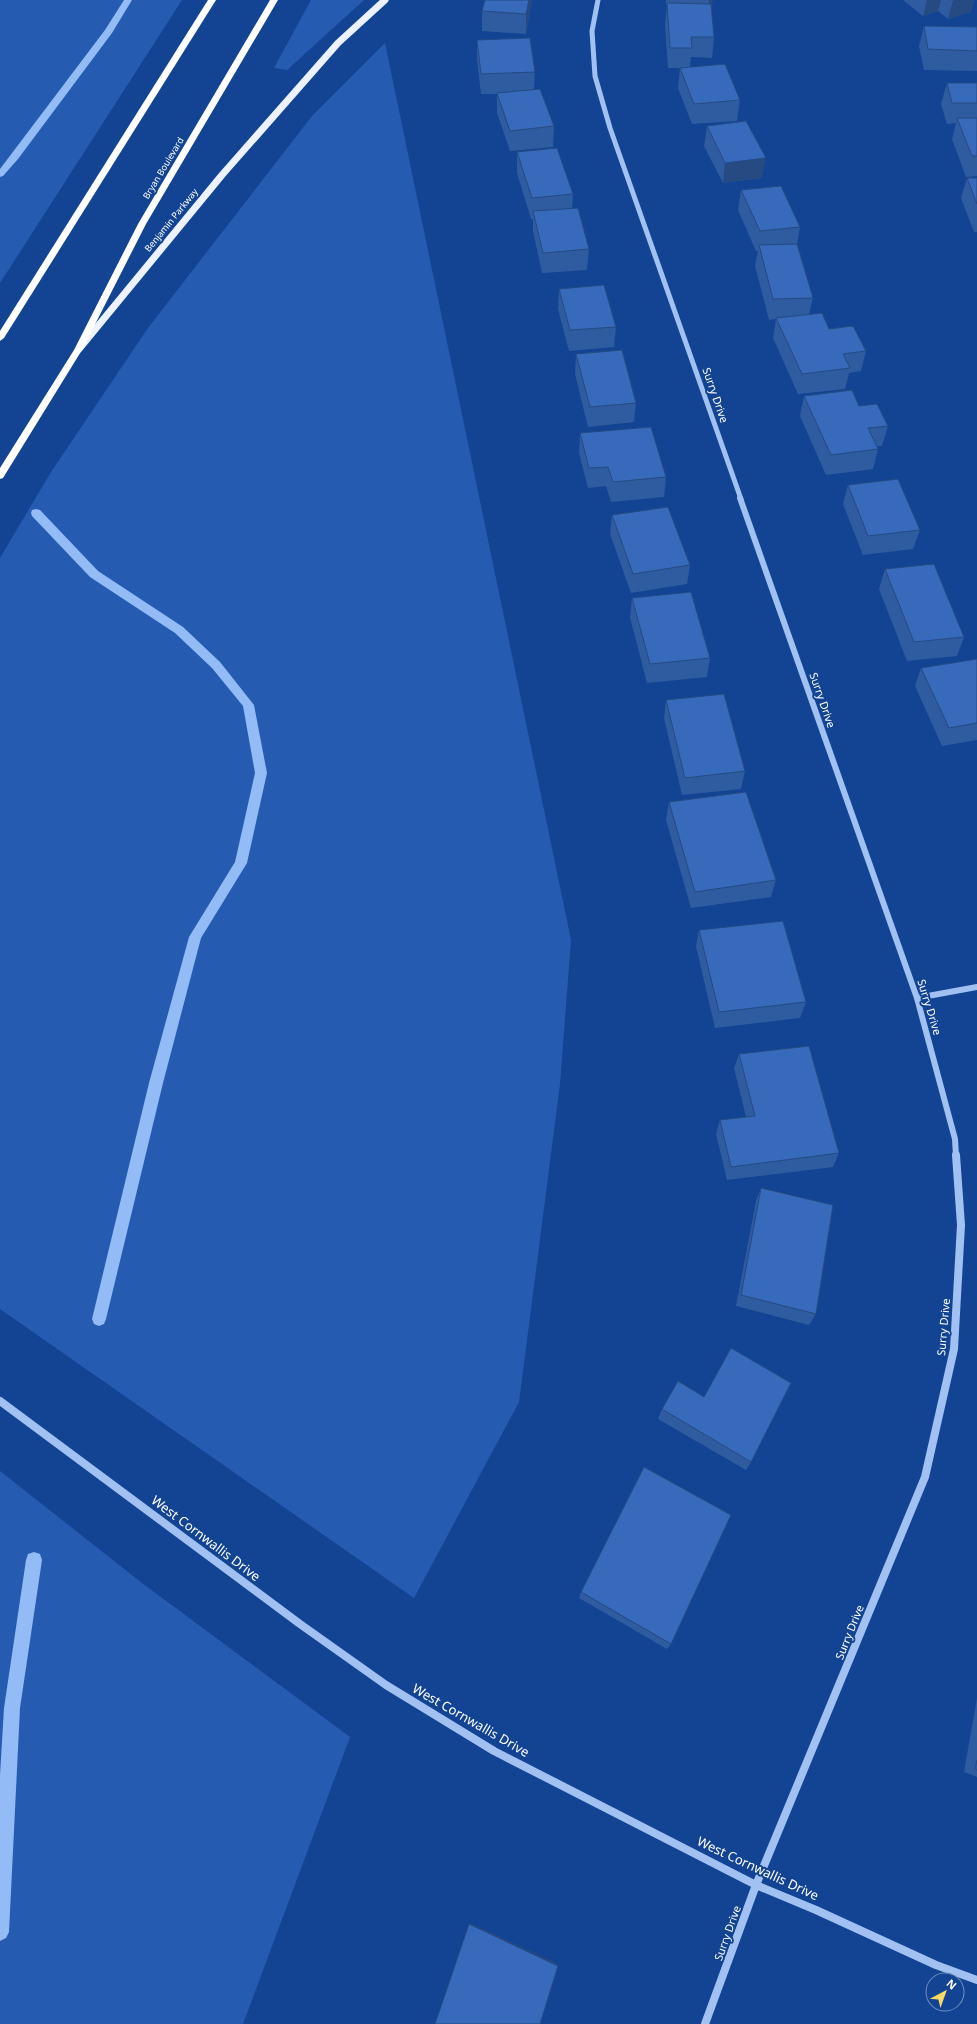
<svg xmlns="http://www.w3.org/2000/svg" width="977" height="2024" font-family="'Noto Sans',sans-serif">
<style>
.green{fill:#255cb2}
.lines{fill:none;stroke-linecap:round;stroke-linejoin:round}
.stream{fill:#93bbf5;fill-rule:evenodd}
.minor-far2{stroke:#a1c1f2;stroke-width:5}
.minor-far1{stroke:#a1c1f2;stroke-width:6}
.minor{stroke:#a1c1f2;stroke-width:8}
.major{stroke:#ecf2ff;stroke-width:7}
.highway{fill:#fff;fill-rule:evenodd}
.wall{fill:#2f5ba0}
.shaded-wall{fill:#264a82}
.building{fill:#376aba;stroke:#264a82}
.labels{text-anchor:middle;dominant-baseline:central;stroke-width:4;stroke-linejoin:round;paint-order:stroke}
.far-street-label{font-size:9px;fill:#fff;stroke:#134493}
.street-label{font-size:11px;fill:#fff;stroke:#134493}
.near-street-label{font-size:13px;fill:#fff;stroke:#134493}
</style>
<rect width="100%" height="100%" fill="#134493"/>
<g class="green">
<path d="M0,0H182L0,283Z"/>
<path d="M311,0H364L287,70L274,68Z"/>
<path d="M385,43L571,940L560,1084L519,1402L414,1598L0,1309V558L51,472L148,328L312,116Z"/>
<path d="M0,1471L142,1583L350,1737L243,2024H0Z"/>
</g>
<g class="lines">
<g class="stream">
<path d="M124,0H132L112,33L18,159L3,176L0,177V169L105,30Z"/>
<path d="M36,509L40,510L98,571L183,627L220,662L254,705L267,773L247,863L201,938L163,1083L106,1319L104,1324L99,1326L94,1324L92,1319L149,1083L189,937L235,862L255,773L243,706L212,668L175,633L90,577L32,516L31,513L32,510Z"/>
<path d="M34,1552L40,1554L42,1560L20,1708L9,1932L6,1938L0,1941V1775L4,1708L26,1560L28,1554Z"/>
</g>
<path class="minor-far2" d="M598,0L592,31L595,76L610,128L741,499"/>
<g class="minor-far1">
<path d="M740,498L917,998L955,1139L956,1156"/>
<path d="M917,998L977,987"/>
</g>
<g class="minor">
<path d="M0,1401L300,1624L386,1685L494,1751L756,1885L816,1910L936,1965L977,1980"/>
<path d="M705,2024L756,1885L925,1477L954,1349L961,1225L956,1155"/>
</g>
<path class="major" d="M79,349L222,175L338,43L385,0"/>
<g class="highway">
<path d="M208,0H216L4,338L0,341V331Z"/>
<path d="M270,0H278L146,224L82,350L3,478L0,479V468L74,350L138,224Z"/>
</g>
</g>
<g class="wall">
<path d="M485,0H532L526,34L482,31V11Z"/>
<path d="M666,0H713L711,4L714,37L712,58L691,57L690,67L740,100L737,121L692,124L678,88L680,68H668L665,24L667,5H666Z"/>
<path d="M903,0H974L971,12L948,19L938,11L923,16Z"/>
<path d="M924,26L977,27V71L924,70L919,46Z"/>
<path d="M477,40L535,72L534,89L554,126L553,147L510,151L497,113V94H481L477,60Z"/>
<path d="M947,83H977V176L966,177L952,139L956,123L947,124L941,104Z"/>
<path d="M707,126L762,178L723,183L704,146Z"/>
<path d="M517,152L573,194L572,208L589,249L587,270L542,273L533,231V219H531L517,173Z"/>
<path d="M967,178H977V232H974L961,198Z"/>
<path d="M741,190L800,227L797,245L813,298L809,314L829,329L866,351L861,371L849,373L845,389L798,394L773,338L776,319L769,320L755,266L758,251H756L738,210Z"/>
<path d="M559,289L616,327L614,347L569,351L558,309Z"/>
<path d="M576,354L636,403L634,422L588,427L575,374Z"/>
<path d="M804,396L859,406L888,426L882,446H877L878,449L873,469L826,475L800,416Z"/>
<path d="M580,433L666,477L664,497L611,502L606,486L588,488L579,453Z"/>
<path d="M848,485L920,530L913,549L863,555L843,504Z"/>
<path d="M612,515L690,565L687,584L631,593L610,534Z"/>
<path d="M885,569L964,637L957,656L907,661L879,589Z"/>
<path d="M632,598L710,658L707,677L647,683L630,617Z"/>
<path d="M977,659V740L942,746L915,686L921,668Z"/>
<path d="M666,700L745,771L741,789L682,795L664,718Z"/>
<path d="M669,802L776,880L771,897L691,908L666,820Z"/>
<path d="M699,930L806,1002L800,1018L715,1028L696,946Z"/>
<path d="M739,1054L839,1153L833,1167L727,1180L716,1134L720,1120L746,1117L734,1068Z"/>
<path d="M761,1188L816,1314L809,1325L736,1306L756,1201Z"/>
<path d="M704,1397L751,1462L746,1470L658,1419L662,1409Z"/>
<path d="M581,1592L671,1644L667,1649L579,1598Z"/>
<path d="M977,1698V1777L964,1772Z"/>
</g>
<g class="shaded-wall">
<path d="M529,0H532L526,34V14Z"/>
<path d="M709,0H713L708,12Z"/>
<path d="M927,0H941L938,11L923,16Z"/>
<path d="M953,0H974L971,12L948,19Z"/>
<path d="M766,158L762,178L723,183L725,163Z"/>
<path d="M470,1923L556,1963L558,1966L469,1924Z"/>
</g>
<g class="building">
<path d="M485,0H529L526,14L482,11Z"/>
<path d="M667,3L711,4L714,37H691L692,48H670Z"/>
<path d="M924,26L977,27V51L928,49Z"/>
<path d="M530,38L535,72L481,74L477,40Z"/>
<path d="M725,64L740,100L694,104L680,68Z"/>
<path d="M947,83H977V103H952Z"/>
<path d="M540,89L554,126L510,131L497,93Z"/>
<path d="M957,118H977V156H972Z"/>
<path d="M746,121L766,158L725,163L707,126Z"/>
<path d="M557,148L573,194L532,198L517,152Z"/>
<path d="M967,178H977V204Z"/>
<path d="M781,186L800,227L760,231L741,190Z"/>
<path d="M578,208L589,249L543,253L533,211Z"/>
<path d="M797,244L813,298L773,299L759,245Z"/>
<path d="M604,285L616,327L570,330L559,289Z"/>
<path d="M822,313L829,329L853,326L866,351L843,354L850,368L802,374L776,318Z"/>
<path d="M622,350L636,403L590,407L576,354Z"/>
<path d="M852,390L859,406L877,404L888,426L868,428L878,449L831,455L804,396Z"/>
<path d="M651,427L666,477L613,482L608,467L589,468L580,433Z"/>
<path d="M898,479L920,530L868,536L848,485Z"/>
<path d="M668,507L690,565L633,574L612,515Z"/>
<path d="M934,564L964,637L914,642L885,569Z"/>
<path d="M691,592L710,658L650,664L632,598Z"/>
<path d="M977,659V723L949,728L921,668Z"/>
<path d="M724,694L745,771L685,778L666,700Z"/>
<path d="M746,792L776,880L695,892L669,802Z"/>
<path d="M783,921L806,1002L719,1012L699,930Z"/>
<path d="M809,1046L839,1153L731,1167L720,1120L755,1116L739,1054Z"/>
<path d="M761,1188L833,1205L816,1314L741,1295Z"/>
<path d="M731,1348L791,1383L751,1462L662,1409L678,1381L704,1397Z"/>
<path d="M644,1467L731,1515L671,1644L581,1592Z"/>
<path d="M977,1760V1770L975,1769Z"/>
<path d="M469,1924L558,1966L540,2024H435Z"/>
</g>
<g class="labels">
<g class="far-street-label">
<text transform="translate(163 168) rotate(-59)">Bryan Boulevard</text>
<text transform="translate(171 220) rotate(-51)">Benjamin Parkway</text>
</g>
<g class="street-label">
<text transform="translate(716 395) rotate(71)">Surry Drive</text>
<text transform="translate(823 700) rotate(71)">Surry Drive</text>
<text transform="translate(930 1007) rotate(73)">Surry Drive</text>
<text transform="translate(943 1327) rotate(-85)">Surry Drive</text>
<text transform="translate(849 1632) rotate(-68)">Surry Drive</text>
<text transform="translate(727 1933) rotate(-70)">Surry Drive</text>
</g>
<g class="near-street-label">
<text transform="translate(206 1538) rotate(37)">West Cornwallis Drive</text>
<text transform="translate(471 1720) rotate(30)">West Cornwallis Drive</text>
<text transform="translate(758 1868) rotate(25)">West Cornwallis Drive</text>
</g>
</g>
<g transform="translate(945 1992) rotate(41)"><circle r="19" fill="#134493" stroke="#718fbe"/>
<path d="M0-3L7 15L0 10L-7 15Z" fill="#ffda62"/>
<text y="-6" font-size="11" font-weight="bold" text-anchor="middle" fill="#ffffff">N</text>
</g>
</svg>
